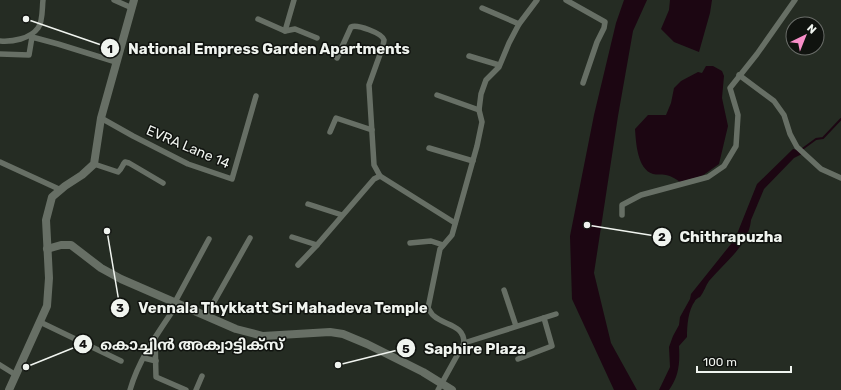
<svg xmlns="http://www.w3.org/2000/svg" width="841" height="390" font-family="Rubik,'Noto Sans Malayalam',sans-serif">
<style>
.water{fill:#1c0612}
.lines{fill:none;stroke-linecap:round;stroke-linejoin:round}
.stream{stroke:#1c0612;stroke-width:2}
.minor{stroke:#676f65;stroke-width:5.5}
.secondary{stroke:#676f65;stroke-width:8}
.labels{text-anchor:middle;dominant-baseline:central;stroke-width:3;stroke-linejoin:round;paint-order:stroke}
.street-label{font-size:14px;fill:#f0f4ef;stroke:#10130f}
.leader{fill:none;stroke:#f0f4ef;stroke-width:1.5}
.callout-dot{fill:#f0f4ef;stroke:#10130f;stroke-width:1.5}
.mark-label{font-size:12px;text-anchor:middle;font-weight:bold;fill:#111}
.callout-label{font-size:15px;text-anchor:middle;font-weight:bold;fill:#f0f4ef;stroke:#10130f;stroke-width:3;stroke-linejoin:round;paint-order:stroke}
</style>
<rect width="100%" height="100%" fill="#252c23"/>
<g class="water">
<path d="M624,0H647L633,31L618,116L594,273L611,343L637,390H614L572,299L570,236L594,115L616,23Z"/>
<path d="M670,0H712L710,13L699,52L674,42L661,29L669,10Z"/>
<path d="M706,66H713L722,71L724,76L722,98L728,126L719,164L702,176L680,182C676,179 671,176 666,175C661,174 657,175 653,174C637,169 636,142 635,129L648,115H666L671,103L674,88L681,81L698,72L702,73Z"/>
<path d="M793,149L798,150L802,154L794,158L764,189L751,220C749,245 725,262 709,281C706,285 704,292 700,297C699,297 695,300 695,301C688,310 687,326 687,337L679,346C680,363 679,376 669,390H659L670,367L669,347L673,336L679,325L680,317L690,299L691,294L735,239L757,184Z"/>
</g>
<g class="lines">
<path class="stream" d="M801,150L816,139L823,138L841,119"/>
<g class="minor">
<path d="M114,0L132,8"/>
<path d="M566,0L605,22L604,28L597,42L583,83"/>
<path d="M482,8L519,24"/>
<path d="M258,19L285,31L295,29L317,38"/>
<path d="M285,31L294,0"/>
<path d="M0,41C12,42 30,39 38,28C43,22 42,8 43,0"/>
<path d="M0,54L29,55L32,37L58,44L116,62"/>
<path d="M469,56L499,65"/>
<path d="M337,58L351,27C357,24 382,33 384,40C384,41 383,45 383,46L369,85L374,165L380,176L455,223"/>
<path d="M739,75L774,101L784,115L790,134L797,147L821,169L841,178"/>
<path d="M437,95L479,110"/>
<path d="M101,118L133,136L188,164L232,179L256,96"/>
<path d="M330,132L336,118L372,130"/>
<path d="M429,148L473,161"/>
<path d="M0,162L61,190"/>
<path d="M94,164L118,172C122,169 122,165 125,162L129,163L163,183"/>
<path d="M308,204L342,215"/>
<path d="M622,215V205L641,195L708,177L724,166L736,146L738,115L730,88L757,54L795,0"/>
<path d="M292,237L317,245L374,179L380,176"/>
<path d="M410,243L431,241L443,245"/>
<path d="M298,265L317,245"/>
<path d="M504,290L516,326"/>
<path d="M175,302L209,239"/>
<path d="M206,316L250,238"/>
<path d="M40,322L121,361"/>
<path d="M155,338L156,377L186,390"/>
<path d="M464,343L556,314"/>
<path d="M144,358L156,361"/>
<path d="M518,359L552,346L544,318"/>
<path d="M0,365L16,375"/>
<path d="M130,390C139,358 160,330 178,303"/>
<path d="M196,390L202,376"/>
<path d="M438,390L464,343C464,324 445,326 434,316C432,315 430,311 428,308L440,249L452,235L477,146L482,122L479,110L481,94L486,80L499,67L509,43L519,24L537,0"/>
</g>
<g class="secondary">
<path d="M47,249L61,245H71L101,268L121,279L236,329L263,336L330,332L343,334L367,344L423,372L452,390"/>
<path d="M9,390L47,306L49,278L46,220L52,197L65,186L82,175L94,164L101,118L134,0"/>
</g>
</g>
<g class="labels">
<g class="street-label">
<text transform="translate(188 147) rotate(23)">EVRA Lane 14</text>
</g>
</g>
<path class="leader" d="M26 19L110 48M587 225L662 237M107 231L120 308M26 367L83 344M338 365L406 348"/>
<g class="callout-dot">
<circle cx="26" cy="19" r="4"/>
<circle cx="587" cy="225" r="4"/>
<circle cx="107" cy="231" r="4"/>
<circle cx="26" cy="367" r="4"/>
<circle cx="338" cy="365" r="4"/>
<circle cx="110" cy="48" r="10"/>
<circle cx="662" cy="237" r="10"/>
<circle cx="120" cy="308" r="10"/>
<circle cx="83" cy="344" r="10"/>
<circle cx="406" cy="348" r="10"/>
</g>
<g class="mark-label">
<text x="110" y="53">1</text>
<text x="662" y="241">2</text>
<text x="120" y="312">3</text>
<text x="83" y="348">4</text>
<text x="406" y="353">5</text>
</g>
<g class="callout-label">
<text x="269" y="54">National Empress Garden Apartments</text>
<text x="731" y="242">Chithrapuzha</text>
<text x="283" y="313">Vennala Thykkatt Sri Mahadeva Temple</text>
<text x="192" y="350">കൊച്ചിൻ അക്വാട്ടിക്സ്</text>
<text x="475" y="354">Saphire Plaza</text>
</g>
<g transform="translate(805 36) rotate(43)"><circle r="19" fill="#10130f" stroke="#6a6d69"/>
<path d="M0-3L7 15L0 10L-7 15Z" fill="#f98fc9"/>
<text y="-6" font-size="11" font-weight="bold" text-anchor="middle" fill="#f0f4ef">N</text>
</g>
<path d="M697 366v6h94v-6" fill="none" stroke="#f0f4ef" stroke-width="2"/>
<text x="703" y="366" font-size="12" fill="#f0f4ef" stroke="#10130f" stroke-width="3" paint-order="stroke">100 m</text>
</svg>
